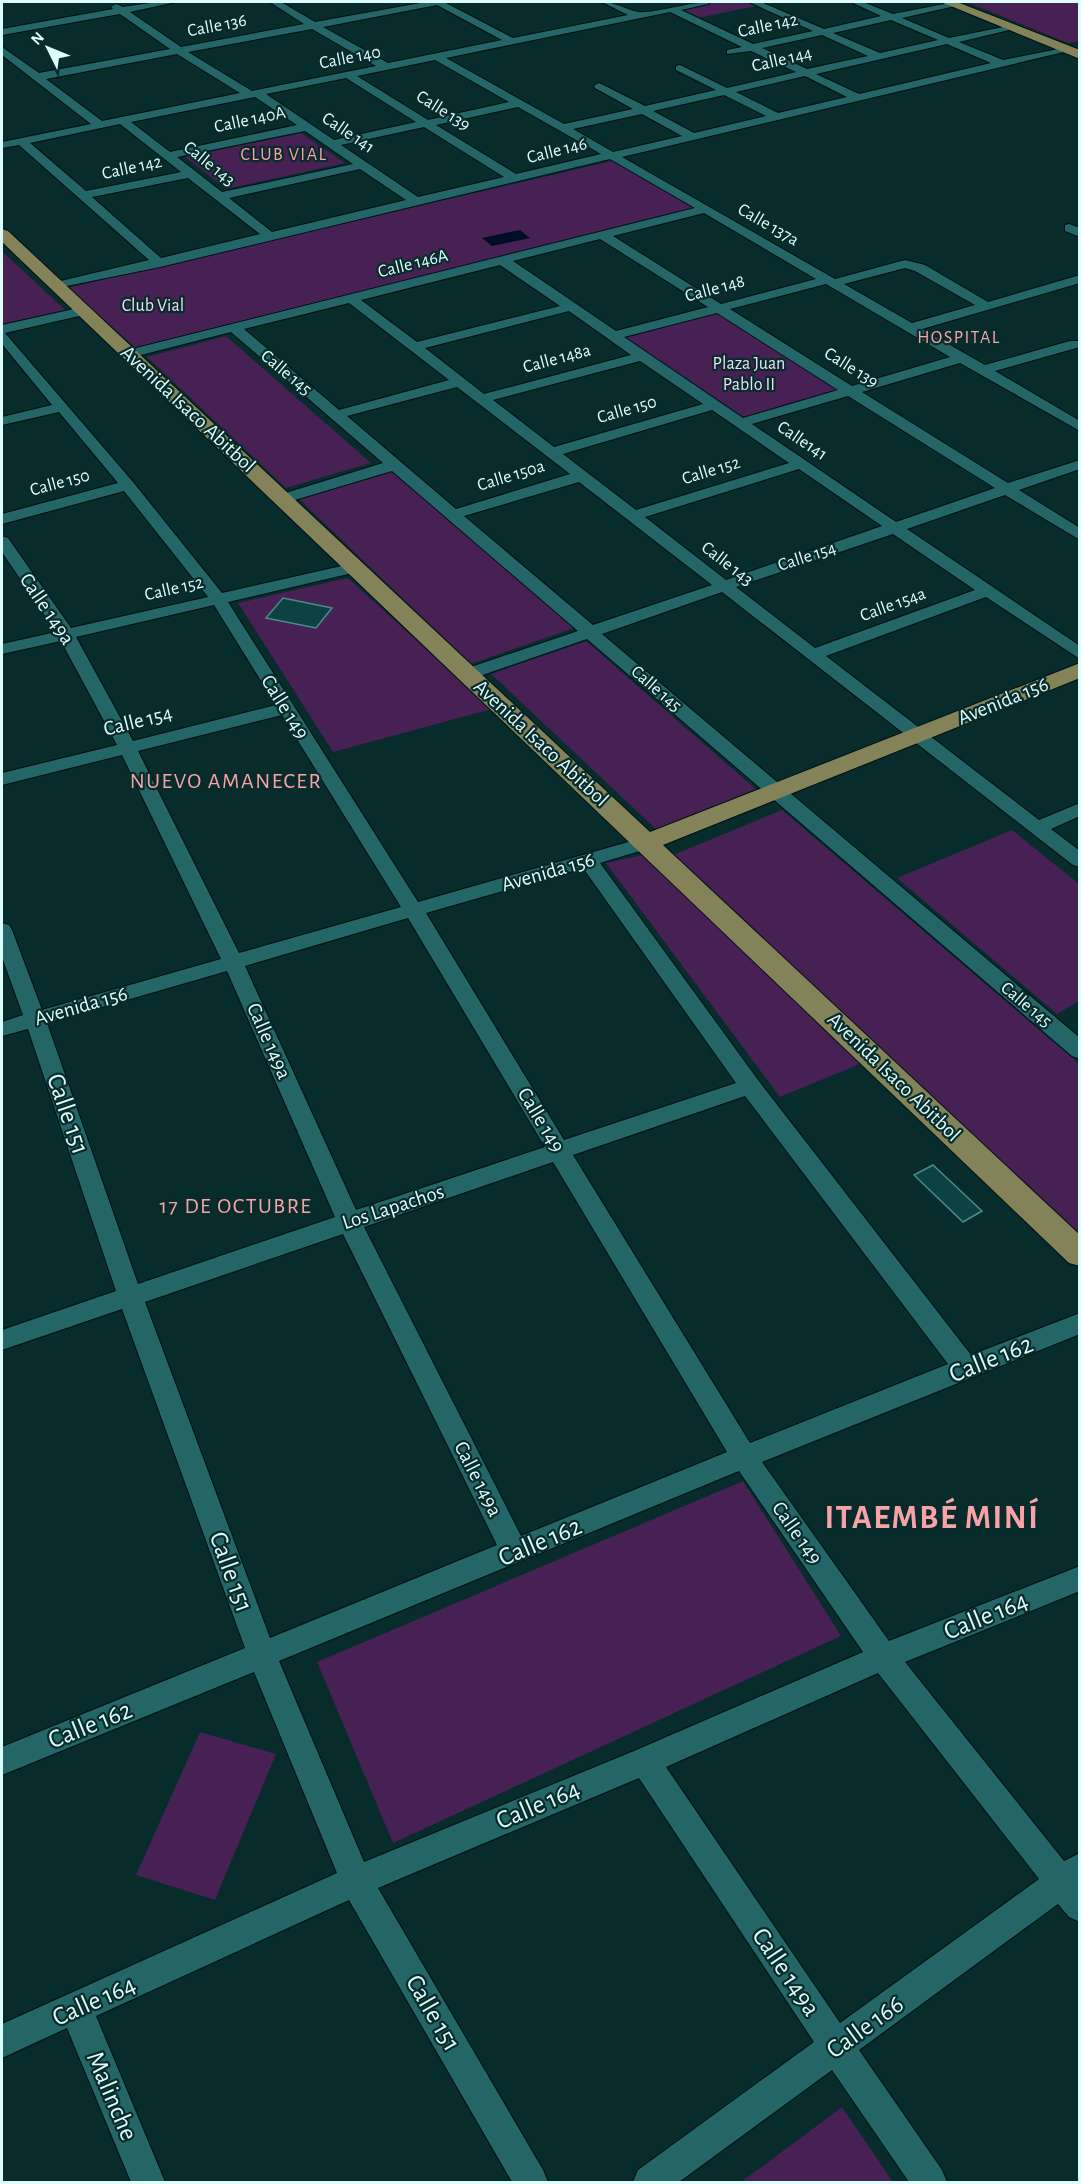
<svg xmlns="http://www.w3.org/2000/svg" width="1081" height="2184" font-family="'Alegreya Sans',sans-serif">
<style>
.green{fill:#472054}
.water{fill:#010d24}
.building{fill:#0c4242;stroke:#4b8b8b;stroke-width:1.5}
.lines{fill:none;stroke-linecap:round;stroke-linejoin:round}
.minor-casing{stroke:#011212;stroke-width:2}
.major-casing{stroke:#011212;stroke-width:2}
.minor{fill:#246667;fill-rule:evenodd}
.major{fill:#838259;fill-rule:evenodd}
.labels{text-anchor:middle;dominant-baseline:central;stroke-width:4.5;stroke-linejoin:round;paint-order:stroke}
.far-street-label{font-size:18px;fill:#ddfcfc;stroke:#082b2c}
.far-neighbourhood-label{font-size:18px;letter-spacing:1.5px;fill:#f7a3a8;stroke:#082b2c}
.far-park-label{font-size:18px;fill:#eddef3;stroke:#082b2c}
.street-label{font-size:21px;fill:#ddfcfc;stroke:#082b2c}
.neighbourhood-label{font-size:22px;letter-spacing:1.5px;fill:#f7a3a8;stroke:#082b2c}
.near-street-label{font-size:26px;fill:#ddfcfc;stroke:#082b2c}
.near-district-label{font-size:33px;font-weight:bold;letter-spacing:1.5px;fill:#f7a3a8;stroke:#082b2c}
</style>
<rect width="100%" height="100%" fill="#082b2c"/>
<g class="green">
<path d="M715,2H747L757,6L697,18L677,9Z"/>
<path d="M966,2H1079V41L1068,43Z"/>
<path d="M301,133L345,163L226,189L185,157Z"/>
<path d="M612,161L695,209L136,348L67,288Z"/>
<path d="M2,251L65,310L2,324Z"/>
<path d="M720,312L842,388L745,418L626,338Z"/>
<path d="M226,336L371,463L286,488L147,357Z"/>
<path d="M395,471L574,628L471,664L299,499Z"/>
<path d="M348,578L492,709L333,752L238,603Z"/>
<path d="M586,641L758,791L658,831L491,674Z"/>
<path d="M782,810L1079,1064V1233L673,855Z"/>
<path d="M1012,830L1079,884V1001L1057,1014L897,878Z"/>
<path d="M642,855L862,1063L780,1097L606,863Z"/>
<path d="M743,1481L841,1636L393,1843L317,1662Z"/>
<path d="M200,1732L276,1754L215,1900L136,1875Z"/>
<path d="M842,2107L893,2182H741Z"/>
</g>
<path class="water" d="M520,230L530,238L492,246L482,238Z"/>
<g class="building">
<path d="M283,598L332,608L316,628L266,618Z"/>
<path d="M933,1165L982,1211L963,1222L914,1175Z"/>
</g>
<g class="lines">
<g class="minor-casing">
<g id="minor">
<path d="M157,2H176L130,12L181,47L304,24L270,2H281L315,22L426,2H444L513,38L628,15L602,2C617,2 625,10 639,12C652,14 690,2 710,2L708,4L681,10L753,44L813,31L749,2H761L824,29L881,16L851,2H863L893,14L954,2L955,6L902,18L949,38L1013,25V29L959,42L1003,60L1068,47V51L622,157L835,279L905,260L925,265L988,302L1080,275V283L922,329L985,365L1070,341H1080V347L995,371L1080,421V431L960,363L862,392L1008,483L1080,460V469L1019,490L1080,528V540L1005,495L907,529L1080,646V659L986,597L826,656L1039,820L1080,803V816L1051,829L1080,851V867L1073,865L722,592L602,634L1080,1038V1059L1072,1056L587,639L474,678H462L459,674L462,670L578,631L392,471L288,502H276L274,499L276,496L383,463L231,332L129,358L122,354L124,351L695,208L610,159L160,267L52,289V283L149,260L19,145L2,148V142L91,124L2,55V47L39,73L170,49L120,14L2,35V29L113,9L111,7L116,4L123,7ZM437,5L502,40L388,63L323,27ZM670,12L742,47L727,50V54L751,51L796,72L727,88L680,65L676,66V70L716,90L645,106L599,83L594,86L595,88L633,109L564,124L446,58ZM891,20L938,40L880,53L833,33ZM312,29L376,66L252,91L188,52ZM822,35L868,56L807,69L762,48ZM947,44L991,63L859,94L816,74ZM177,54L240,93L102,121L46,79ZM435,60L509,102L428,120L357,76ZM805,76L847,97L778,113L736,92ZM346,78L416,122L334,140L266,94ZM724,95L766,116L694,133L653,111ZM255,97L297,125L170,152L131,122ZM518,107L601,154L516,174L436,125ZM642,114L682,136L613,152L573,129ZM120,124L181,172L86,191L30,143ZM424,127L504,177L418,197L341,145ZM305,131L353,164L222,192L177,157ZM360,169L406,200L272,232L229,198ZM188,178L260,234L161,258L92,197ZM704,213L816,279L721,304L613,236ZM600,239L708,307L616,331L513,261ZM500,265L560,306L417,342L361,300ZM905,268L915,271L975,305L912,323L844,284ZM826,284L950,357L852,386L730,309ZM349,303L449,380L339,410L244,329ZM569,311L631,355L484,394L425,348ZM717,313L838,390L743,418L624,337ZM640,361L703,404L554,447L493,400ZM457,387L570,474L456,509L347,416ZM848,396L995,488L896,522L752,424ZM712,410L789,463L636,510L563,454ZM799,469L882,526L726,580L645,517ZM579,482L712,585L593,625L464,516ZM893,534L975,590L815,648L736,587Z"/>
<path d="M1069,224L1080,228V237L1065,231V225Z"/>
<path d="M83,307L90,311L88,314L5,333L133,482L222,593L355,563L363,568L361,571L228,602L418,902L639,839H653L656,843L653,847L600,863L758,1080L971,1355L1080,1313V1334L762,1462L889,1641L1080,1566V1591L905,1662L1064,1861L1080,1853V1922L1069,1917L1058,1904L859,2050L942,2170L947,2182H909L832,2070L679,2182H633L638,2170L814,2042L639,1778L378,1888L543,2170L548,2182H512L349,1900L96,2016L165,2182H131L67,2028L2,2058V2024L337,1873L254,1672L2,1775V1747L245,1648L122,1309L2,1350V1330L116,1291L28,1029L2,1036V1022L23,1015L2,957V923L9,925L12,930L42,1010L221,959L122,755L2,785V773L117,745L61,641L2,654V644L56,632L2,552V536L8,538L71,628L208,597L124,491L2,524V514L118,483L59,412L2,425V417L52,405L2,344V325ZM214,605L276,705L133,741L76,637ZM282,715L401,907L239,953L138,751ZM583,868L736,1083L564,1140L426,913ZM408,918L545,1147L356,1210L245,966ZM227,971L335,1217L138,1284L47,1023ZM745,1096L948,1364L750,1443L573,1155ZM553,1162L727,1452L521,1536L364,1227ZM343,1234L497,1545L270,1638L145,1302ZM739,1471L863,1652L634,1751L364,1862L279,1661ZM878,1673L1039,1879L840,2023L666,1767Z"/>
</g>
</g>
<g class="major-casing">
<g id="major">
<path d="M941,2H957L1080,50V59Z"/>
<path d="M2,229L8,231L650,832L1080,663V678L663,845L1080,1235V1266L1069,1263L2,242Z"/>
</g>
</g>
<use href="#minor" class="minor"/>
<use href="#major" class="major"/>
</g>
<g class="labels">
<g class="far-street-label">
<text transform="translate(217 26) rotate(-11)">Calle 136</text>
<text transform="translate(768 26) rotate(-12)">Calle 142</text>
<text transform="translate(350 58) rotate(-11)">Calle 140</text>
<text transform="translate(782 60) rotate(-13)">Calle 144</text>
<text transform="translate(443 111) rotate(32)">Calle 139</text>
<text transform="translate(250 120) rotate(-12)">Calle 140A</text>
<text transform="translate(348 133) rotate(34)">Calle 141</text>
<text transform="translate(557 151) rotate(-14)">Calle 146</text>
<text transform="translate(209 164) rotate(39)">Calle 143</text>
<text transform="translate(132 168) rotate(-12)">Calle 142</text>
<text transform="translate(768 225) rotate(30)">Calle 137a</text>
<text transform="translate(413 264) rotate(-14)">Calle 146A</text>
<text transform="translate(715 289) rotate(-15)">Calle 148</text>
<text transform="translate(557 359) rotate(-15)">Calle 148a</text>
<text transform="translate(851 368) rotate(32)">Calle 139</text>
<text transform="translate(286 373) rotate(40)">Calle 145</text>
<text transform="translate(627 410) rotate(-16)">Calle 150</text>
<text transform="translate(802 441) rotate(34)">Calle141</text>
<text transform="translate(711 471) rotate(-17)">Calle 152</text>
<text transform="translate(511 476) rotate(-17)">Calle 150a</text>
<text transform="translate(60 483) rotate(-15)">Calle 150</text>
<text transform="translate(807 557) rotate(-18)">Calle 154</text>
<text transform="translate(727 564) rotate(38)">Calle 143</text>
<text transform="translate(174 589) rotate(-13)">Calle 152</text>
<text transform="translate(893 605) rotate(-20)">Calle 154a</text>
<text transform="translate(656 689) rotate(41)">Calle 145</text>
<text transform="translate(1026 1005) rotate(40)">Calle 145</text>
</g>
<g class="far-neighbourhood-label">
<text x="284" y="155">CLUB VIAL</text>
<text x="959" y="338">HOSPITAL</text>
</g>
<g class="far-park-label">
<text x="153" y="306">Club Vial</text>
<text x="749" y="364">Plaza Juan<tspan x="749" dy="21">Pablo II</tspan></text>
</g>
<g class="street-label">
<text transform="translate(188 409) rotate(43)">Avenida Isaco Abitbol</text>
<text transform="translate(47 609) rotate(56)">Calle 149a</text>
<text transform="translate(1003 701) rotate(-22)">Avenida 156</text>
<text transform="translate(285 707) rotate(58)">Calle 149</text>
<text transform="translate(138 721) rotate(-14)">Calle 154</text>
<text transform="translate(541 743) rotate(43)">Avenida Isaco Abitbol</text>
<text transform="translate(548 872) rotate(-16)">Avenida 156</text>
<text transform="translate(81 1006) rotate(-16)">Avenida 156</text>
<text transform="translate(269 1041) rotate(66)">Calle 149a</text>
<text transform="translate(894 1077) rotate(44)">Avenida Isaco Abitbol</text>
<text transform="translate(541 1120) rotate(59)">Calle 149</text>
<text transform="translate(393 1207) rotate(-18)">Los Lapachos</text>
<text transform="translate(478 1479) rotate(63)">Calle 149a</text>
<text transform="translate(797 1533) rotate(55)">Calle 149</text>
</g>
<g class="neighbourhood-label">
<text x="226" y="781">NUEVO AMANECER</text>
<text x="236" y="1206">17 DE OCTUBRE</text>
</g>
<g class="near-street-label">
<text transform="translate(68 1114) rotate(71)">Calle 151</text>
<text transform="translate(991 1359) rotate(-22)">Calle 162</text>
<text transform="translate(540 1542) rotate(-23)">Calle 162</text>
<text transform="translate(231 1572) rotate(70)">Calle 151</text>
<text transform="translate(986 1616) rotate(-22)">Calle 164</text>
<text transform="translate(90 1725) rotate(-22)">Calle 162</text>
<text transform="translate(538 1805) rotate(-23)">Calle 164</text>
<text transform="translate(786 1972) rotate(56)">Calle 149a</text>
<text transform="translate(94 2001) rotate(-24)">Calle 164</text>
<text transform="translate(433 2013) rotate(60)">Calle 151</text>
<text transform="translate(865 2027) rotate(-36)">Calle 166</text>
<text transform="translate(112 2096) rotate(67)">Malinche</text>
</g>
<g class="near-district-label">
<text x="932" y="1518">ITAEMBÉ MINÍ</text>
</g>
</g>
<rect width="1081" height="2184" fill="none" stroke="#ddfcfc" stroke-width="6"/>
<g transform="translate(48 48) rotate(313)" stroke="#082b2c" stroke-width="4.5" paint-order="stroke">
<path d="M0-4.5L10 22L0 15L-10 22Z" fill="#ddfcfc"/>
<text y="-9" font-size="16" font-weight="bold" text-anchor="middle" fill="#ddfcfc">N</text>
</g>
</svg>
